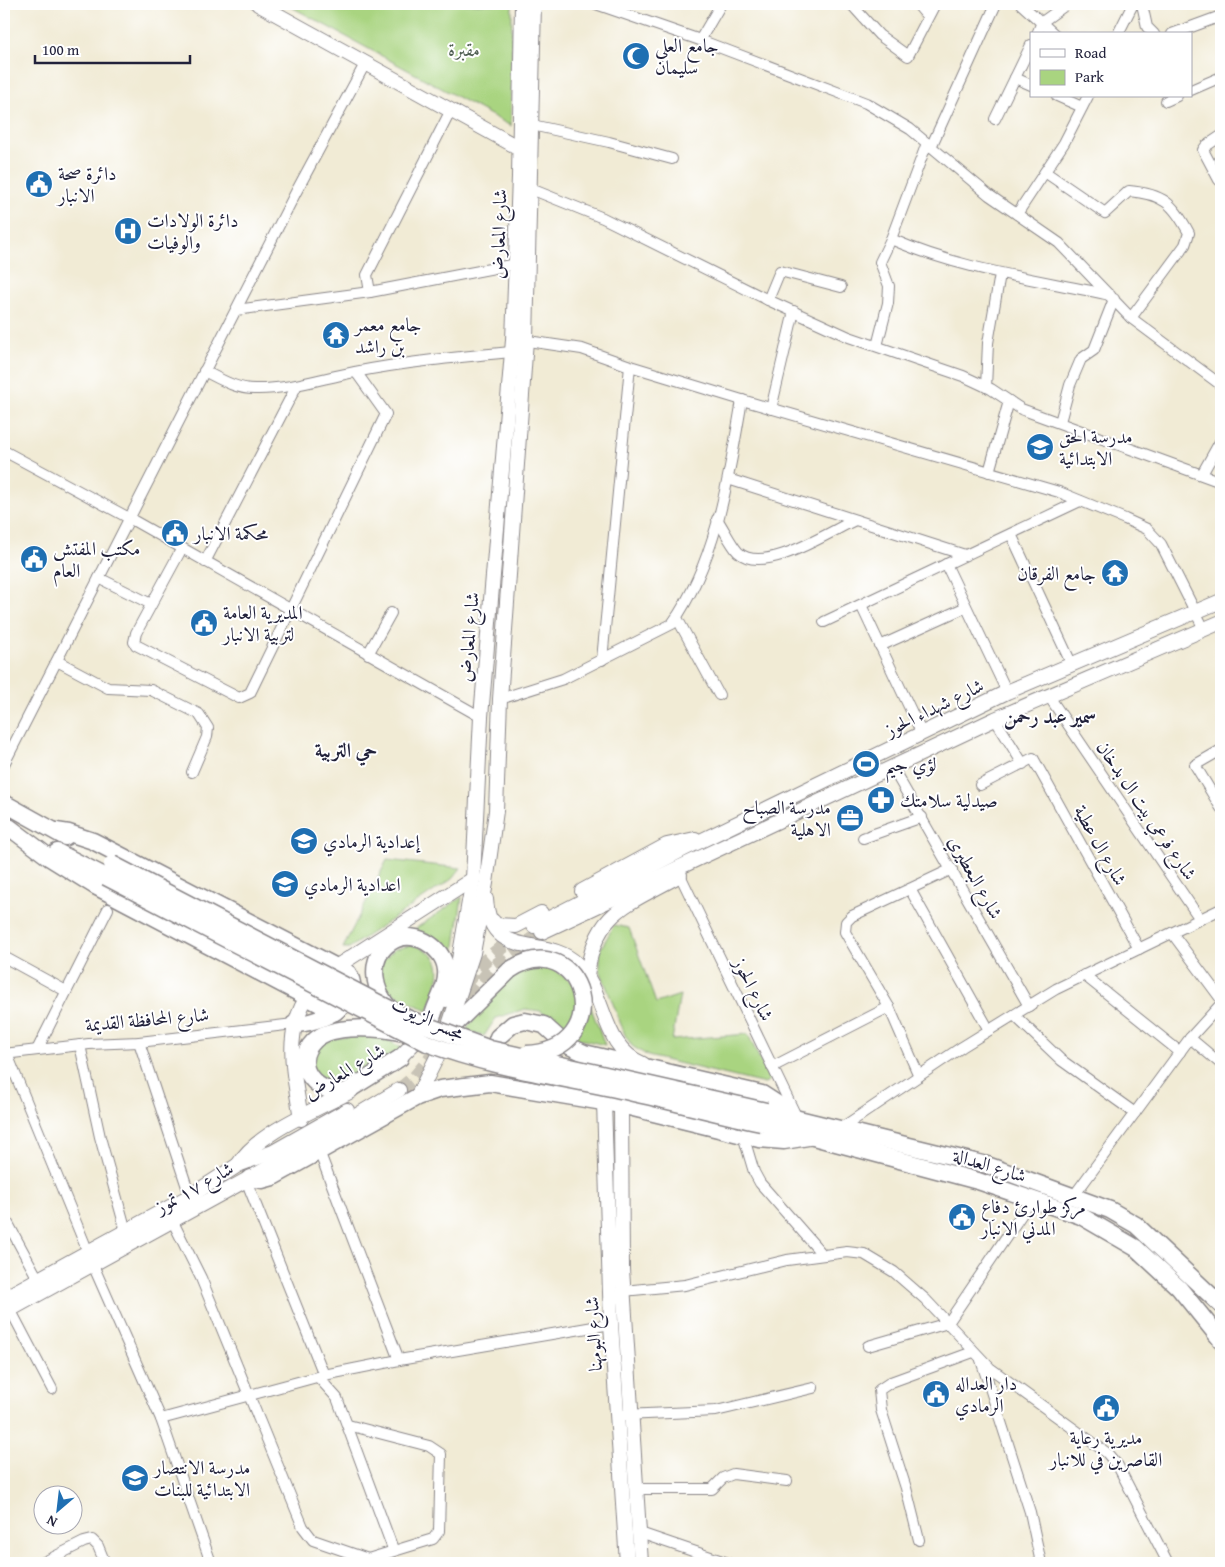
<svg xmlns="http://www.w3.org/2000/svg" width="1225" height="1567" font-family="'Gentium Book Plus',Amiri,serif">
<style>
.green{fill:#a9d480;stroke:#667b5e}
.lines{fill:none;stroke-linecap:round;stroke-linejoin:round}
.secondary-tunnel{stroke:#c8c3b6;stroke-width:14;stroke-dasharray:14 7;stroke-linecap:butt}
.street-casing{stroke:#8a8688;stroke-width:12}
.secondary-casing{stroke:#8a8688;stroke-width:16}
.primary-casing{stroke:#8a8688;stroke-width:19}
.street{stroke:#fff;stroke-width:10}
.secondary{stroke:#fff;stroke-width:14}
.primary{stroke:#fff;stroke-width:16}
.primary-bridge-casing{stroke:#8a8688;stroke-width:19;stroke-linecap:butt}
.primary-bridge{stroke:#fff;stroke-width:16}
.labels{text-anchor:middle;dominant-baseline:central;stroke-width:4;stroke-linejoin:round;paint-order:stroke}
.poi-label{font-size:19px;fill:#22223b;stroke:#fff;text-anchor:start}
.park-label{font-size:19px;fill:#516053;stroke:#fff}
.street-label{font-size:19px;fill:#22223b;stroke:#fff}
.neighbourhood-label{font-size:20px;font-weight:bold;fill:#22223b;stroke:#fff}
</style>
<rect width="100%" height="100%" fill="#fff"/>
<filter id="ink" filterUnits="userSpaceOnUse"><feTurbulence type="fractalNoise" baseFrequency=".02" numOctaves="2"/><feDisplacementMap in="SourceGraphic" scale="10" xChannelSelector="R" yChannelSelector="G"/><feConvolveMatrix kernelMatrix="1 2 1 2 8 2 1 2 1" color-interpolation-filters="sRGB"/></filter>
<filter id="wash" filterUnits="userSpaceOnUse"><feTurbulence type="fractalNoise" baseFrequency=".0096" numOctaves="4" result="noise"/><feDisplacementMap in="SourceGraphic" scale="20" xChannelSelector="R" yChannelSelector="G"/><feGaussianBlur stdDeviation="1.12" result="paint"/><feColorMatrix in="noise" values="0 0 0 0 0 0 0 0 0 0 0 0 0 0 0 0 0 1.4 0 .05"/><feComposite in="paint" operator="in"/></filter>
<g filter="url(#wash)">
<rect width="100%" height="100%" fill="#f1ebd5"/>
<g class="green">
<path d="M286,4H512L511,126Z"/>
<path d="M387,860L461,868L452,879L349,948H343Z"/>
<path d="M462,897L453,960C445,940 432,934 412,931Z"/>
<path d="M614,925L629,928L656,1003L680,995L672,1040L748,1034L769,1079L765,1084L648,1056L632,1046L625,1035L600,970V950Z"/>
<path d="M412,945C453,955 437,983 428,1011L388,991L380,981L382,961L395,949Z"/>
<path d="M520,966L552,968L585,992L605,1045L575,1038L564,1032L550,1017L540,1011L525,1009L496,1018L484,1036L466,1030L498,986Z"/>
<path d="M378,1034L403,1049L348,1083L329,1085L314,1072L311,1058L313,1052L328,1039Z"/>
</g>
</g>
<g filter="url(#ink)">
<g class="lines">
<g class="secondary-tunnel">
<path d="M455,1014L492,968L539,934"/>
<path d="M434,1039C456,994 469,969 512,940"/>
<path d="M399,1090L415,1077L435,1053"/>
</g>
<g class="street-casing">
<g id="street">
<path d="M596,4L700,40L866,103L910,129L989,195L1059,243L1131,318L1221,385"/>
<path d="M851,4L879,35L908,56L935,4"/>
<path d="M917,4L927,16"/>
<path d="M1021,4L1054,34"/>
<path d="M1142,4L1147,27L1154,34"/>
<path d="M1037,34L1042,22L1067,4"/>
<path d="M1118,34L1133,4"/>
<path d="M1172,34L1221,16"/>
<path d="M700,40L721,4"/>
<path d="M1015,78L1031,85"/>
<path d="M1191,90L1221,77"/>
<path d="M1057,96L1082,107"/>
<path d="M1166,101L1177,96"/>
<path d="M995,119L1031,45"/>
<path d="M532,125L609,142L672,159"/>
<path d="M931,147L996,4"/>
<path d="M1045,172L1105,213L1129,191C1163,194 1173,203 1189,233L1185,245L1131,318"/>
<path d="M1219,180L1203,150L1206,146L1221,136"/>
<path d="M531,189L603,218L768,300L849,337L963,376L991,389L1021,409L1221,482"/>
<path d="M1017,214L1064,143L1088,96"/>
<path d="M891,239C961,270 1036,279 1110,295"/>
<path d="M370,292L367,275L451,110"/>
<path d="M768,300L780,271L841,287"/>
<path d="M236,310L370,292L516,264"/>
<path d="M521,340L582,349L630,366L742,400L1059,492L1125,519L1147,529L1161,544L1204,629"/>
<path d="M877,346L888,303L889,286L880,262L891,239L927,143"/>
<path d="M204,371C220,379 236,389 254,389C289,390 322,378 355,372C406,362 459,357 511,352"/>
<path d="M986,387L988,343L1000,274"/>
<path d="M771,409L794,311"/>
<path d="M1060,422L1070,385L1081,359L1094,350L1114,299"/>
<path d="M4,451L129,518L481,717"/>
<path d="M989,472L1009,401"/>
<path d="M1202,474L1221,440"/>
<path d="M728,479L965,555"/>
<path d="M717,519C724,529 730,543 738,552C763,576 829,532 855,520"/>
<path d="M1011,534L1072,665"/>
<path d="M182,548L136,633L134,642L136,645L239,698L250,693L386,414L356,372"/>
<path d="M205,562L297,385"/>
<path d="M946,564L1007,692"/>
<path d="M99,578L151,604"/>
<path d="M861,605L922,734"/>
<path d="M677,618L719,695"/>
<path d="M824,622L1080,501"/>
<path d="M880,646L966,607"/>
<path d="M368,654L391,613"/>
<path d="M602,660L630,366"/>
<path d="M57,661L108,688L151,690L199,714L208,728L207,737L192,772"/>
<path d="M1048,695L1200,919"/>
<path d="M500,699L563,679L672,624C717,560 729,476 742,400"/>
<path d="M995,719L1023,764"/>
<path d="M1221,750L1195,765L1221,808"/>
<path d="M4,764L296,192L366,62"/>
<path d="M892,767L1029,1006"/>
<path d="M980,785L1033,758L1139,949"/>
<path d="M863,838L922,817"/>
<path d="M680,875L797,1118"/>
<path d="M910,889L989,1030"/>
<path d="M1172,933L1221,999"/>
<path d="M4,957L66,991"/>
<path d="M1084,975L1180,1052"/>
<path d="M1014,1015L1061,1060L1135,1113"/>
<path d="M1190,1038L1221,1064"/>
<path d="M139,1042L190,1196"/>
<path d="M80,1045L100,1137L126,1231"/>
<path d="M37,1050L108,909"/>
<path d="M4,1054L89,1044L139,1042L294,1024"/>
<path d="M7,1054L88,1252"/>
<path d="M772,1067L889,1007"/>
<path d="M919,1076L889,1007L845,932L846,922L852,916L952,869"/>
<path d="M840,1129L962,1047L1056,989L1221,909"/>
<path d="M743,1135L754,1172L760,1183L823,1255"/>
<path d="M319,1151L399,1360"/>
<path d="M246,1180L324,1375"/>
<path d="M1073,1197L1190,1038L1221,1004"/>
<path d="M4,1216L38,1279"/>
<path d="M172,1220L201,1278L303,1527L313,1540L368,1559L369,1563"/>
<path d="M93,1265L161,1419L211,1563"/>
<path d="M623,1291L685,1285L787,1260L847,1252L864,1254L894,1272L925,1299L990,1368L1107,1453L1118,1466L1168,1563"/>
<path d="M10,1309L52,1389"/>
<path d="M868,1346L948,1323L1032,1199"/>
<path d="M981,1360L1030,1512L1041,1563"/>
<path d="M318,1377L337,1398L393,1549"/>
<path d="M624,1415L716,1411L813,1388"/>
<path d="M161,1419L324,1375L399,1360L611,1324"/>
<path d="M348,1425L429,1446L441,1454L439,1531L433,1539L368,1559"/>
<path d="M637,1489H712L723,1478L733,1474L787,1481"/>
<path d="M637,1532L728,1563"/>
<path d="M919,1540L906,1488L881,1410L879,1390L891,1382L973,1352"/>
<path d="M42,1563L84,1542L92,1540L98,1546L105,1563"/>
</g>
</g>
<g class="secondary-casing">
<g id="secondary">
<path d="M258,4L519,148"/>
<path d="M582,891L667,845L695,839"/>
<path d="M486,899C490,963 545,933 577,964C607,992 600,1047 643,1064"/>
<path d="M493,921L496,925L516,926L541,913"/>
<path d="M534,926L684,849L1007,692L1221,601"/>
<path d="M542,932L995,719L1221,622"/>
<path d="M328,972L473,879"/>
<path d="M587,976C594,911 629,904 680,875"/>
<path d="M446,1000L458,965L473,879L481,717L513,340L519,177L522,4"/>
<path d="M392,1065L425,1032"/>
<path d="M417,1097L441,1049L473,953L486,883L496,811L500,699L526,340L534,4"/>
<path d="M604,1102L611,1324L627,1563"/>
<path d="M621,1105L622,1269L641,1563"/>
<path d="M301,1119C294,1070 281,1033 312,989"/>
<path d="M238,1165C256,1133 318,1109 351,1091"/>
<path d="M4,1298L190,1196L238,1165L273,1152L347,1110"/>
<path d="M4,1313L279,1162L399,1090"/>
</g>
</g>
<g class="primary-casing">
<g id="primary">
<path d="M4,803L65,837"/>
<path d="M9,827L50,858L95,886L335,1012"/>
<path d="M56,831L69,833L93,841L348,973C367,1004 318,1024 294,1024"/>
<path d="M57,852L106,877"/>
<path d="M391,1010C374,993 366,958 391,942C412,928 444,946 446,970C448,990 432,1006 431,1025"/>
<path d="M446,1033L510,970"/>
<path d="M400,1058L347,1091C318,1097 290,1065 314,1041C331,1023 382,1028 404,1033"/>
<path d="M494,1063V1049L498,1037L513,1024L525,1021L544,1025L565,1044L584,1053L762,1094L779,1105L787,1116"/>
<path d="M766,1111L987,1165L1110,1210L1136,1225L1221,1305"/>
<path d="M761,1123L978,1181L1081,1216L1136,1248L1179,1288L1221,1340"/>
<path d="M250,1178L262,1180L273,1177L417,1097L440,1089L490,1083L621,1105L759,1139L784,1141L814,1136"/>
</g>
</g>
<use href="#street" class="street"/>
<use href="#secondary" class="secondary"/>
<use href="#primary" class="primary"/>
<g class="primary-bridge-casing">
<g id="primary-bridge">
<path d="M112,864L409,1019L490,1049L766,1111"/>
<path d="M106,877L427,1043C489,1067 555,1076 620,1090C667,1100 714,1113 761,1123"/>
<path d="M510,970C582,923 620,1051 526,1054"/>
</g>
</g>
<use href="#primary-bridge" class="primary-bridge"/>
</g>
</g>
<defs>
<g id="mosque-disc" transform="scale(1.4375)"><circle r="9.5" fill="#1f6fb2" stroke="#fff"/><path d="M3.5-4.9A6 6 0 1 0 3.5 4.9A5 5 0 1 1 3.5-4.9Z" fill="#fff"/></g>
<g id="civic-disc" transform="scale(1.4375)"><circle r="9.5" fill="#1f6fb2" stroke="#fff"/><path d="M-.6-6.5H3V-4.5H.6V-3L4-1V1h2V6H-6V1h2V-1L-.6-3ZM-1.2 2.5V6h2.4V2.5Z" fill="#fff"/></g>
<g id="hospital-disc" transform="scale(1.4375)"><circle r="9.5" fill="#1f6fb2" stroke="#fff"/><path d="M-5-5h3v3.5h4V-5h3V5h-3V1.5h-4V5h-3Z" fill="#fff"/></g>
<g id="temple-disc" transform="scale(1.4375)"><circle r="9.5" fill="#1f6fb2" stroke="#fff"/><path d="M0-6L5-2H3V0L6.5 2.5H4V6H1.5V3h-3V6H-4V2.5H-6.5L-3 0V-2H-5Z" fill="#fff"/></g>
<g id="school-disc" transform="scale(1.4375)"><circle r="9.5" fill="#1f6fb2" stroke="#fff"/><path d="M0-5L7-2L0 1L-7-2ZM-4 1L0 2.5L4 1V4Q0 6-4 4Z" fill="#fff"/></g>
<g id="stadium-disc" transform="scale(1.4375)"><circle r="9.5" fill="#1f6fb2" stroke="#fff"/><path d="M0-5a6.5 5 0 1 0 0 10a6.5 5 0 1 0 0-10ZM-3.5-1.8h7v3.6h-7Z" fill="#fff"/></g>
<g id="pharmacy-disc" transform="scale(1.4375)"><circle r="9.5" fill="#1f6fb2" stroke="#fff"/><path d="M-2-6h4v4h4v4h-4v4h-4v-4h-4v-4h4Z" fill="#fff"/></g>
<g id="office-disc" transform="scale(1.4375)"><circle r="9.5" fill="#1f6fb2" stroke="#fff"/><path d="M-6-3h4V-5.5h4V-3h4V5H-6ZM-1-4.5V-3h2v-1.5ZM-6 0V1H6V0Z" fill="#fff"/></g>
<g id="university-disc" transform="scale(1.4375)"><circle r="9.5" fill="#1f6fb2" stroke="#fff"/><path d="M0-5L7-2L0 1L-7-2ZM-4 1L0 2.5L4 1V4Q0 6-4 4Z" fill="#fff"/></g>
</defs>
<g fill-rule="evenodd">
<use href="#mosque-disc" x="636" y="56"/>
<use href="#civic-disc" x="39" y="184"/>
<use href="#hospital-disc" x="128" y="231"/>
<use href="#temple-disc" x="336" y="335"/>
<use href="#school-disc" x="1040" y="447"/>
<use href="#civic-disc" x="175" y="533"/>
<use href="#civic-disc" x="34" y="559"/>
<use href="#temple-disc" x="1115" y="573"/>
<use href="#civic-disc" x="204" y="623"/>
<use href="#stadium-disc" x="866" y="764"/>
<use href="#pharmacy-disc" x="881" y="800"/>
<use href="#office-disc" x="850" y="818"/>
<use href="#school-disc" x="304" y="841"/>
<use href="#university-disc" x="285" y="884"/>
<use href="#civic-disc" x="962" y="1217"/>
<use href="#civic-disc" x="936" y="1394"/>
<use href="#civic-disc" x="1106" y="1408"/>
<use href="#school-disc" x="135" y="1478"/>
</g>
<g class="labels">
<g class="poi-label">
<text x="655" y="45">جامع العلي<tspan x="655" dy="22">سليمان</tspan></text>
<text x="58" y="173">دائرة صحة<tspan x="58" dy="22">الانبار</tspan></text>
<text x="147" y="220">دائرة الولادات<tspan x="147" dy="22">والوفيات</tspan></text>
<text x="355" y="324">جامع معمر<tspan x="355" dy="22">بن راشد</tspan></text>
<text x="1059" y="436">مدرسة الحق<tspan x="1059" dy="22">الابتدائية</tspan></text>
<text x="194" y="533">محكمة الانبار</text>
<text x="53" y="548">مكتب المفتش<tspan x="53" dy="22">العام</tspan></text>
<text x="1096" y="573" text-anchor="end">جامع الفرقان</text>
<text x="223" y="612">المديرية العامة<tspan x="223" dy="22">لتربية الانبار</tspan></text>
<text x="885" y="764">لؤي جيم</text>
<text x="900" y="800">صيدلية سلامتك</text>
<text x="831" y="807" text-anchor="end">مدرسة الصباح<tspan x="831" dy="22">الاهلية</tspan></text>
<text x="323" y="841">إعدادية الرمادي</text>
<text x="304" y="884">اعدادية الرمادي</text>
<text x="981" y="1206">مركز طوارئ دفاع<tspan x="981" dy="22">المدني الانبار</tspan></text>
<text x="955" y="1383">دار العداله<tspan x="955" dy="22">الرمادي</tspan></text>
<text x="1106" y="1437" text-anchor="middle">مديرية رعاية<tspan x="1106" dy="22">القاصرين في للانبار</tspan></text>
<text x="154" y="1467">مدرسة الانتصار<tspan x="154" dy="22">الابتدائية للبنات</tspan></text>
</g>
<g class="park-label">
<text x="464" y="49">مقبرة</text>
</g>
<g class="street-label">
<text transform="translate(498 234) rotate(-88)">شارع المعارض</text>
<text transform="translate(468 637) rotate(-85)">شارع المعارض</text>
<text transform="translate(934 707) rotate(-26)">شارع شهداء الحوز</text>
<text transform="translate(1147 810) rotate(56)">شارع فرعي بيت ال بدخان</text>
<text transform="translate(1101 845) rotate(61)">شارع ال عطية</text>
<text transform="translate(976 877) rotate(61)">شارع البعطيري</text>
<text transform="translate(754 989) rotate(64)">شارع الحوز</text>
<text transform="translate(428 1018) rotate(25)">مجسر الزيوت</text>
<text transform="translate(147 1019) rotate(-5)">شارع المحافظة القديمة</text>
<text transform="translate(344 1071) rotate(-31)">شارع المعارض</text>
<text transform="translate(990 1165) rotate(17)">شارع العدالة</text>
<text transform="translate(194 1187) rotate(-29)">شارع ١٧ تموز</text>
<text transform="translate(593 1334) rotate(-93)">شارع البومهنا</text>
</g>
<g class="neighbourhood-label">
<text x="1050" y="715">سمير عبد رحمن</text>
<text x="346" y="749">حي التربية</text>
</g>
</g>
<rect width="1225" height="1567" fill="none" stroke="#fff" stroke-width="20"/>
<rect x="1030" y="32" width="162" height="65" fill="#ffffff" stroke="#a7a7b1"/>
<rect x="1040" y="49" width="25" height="8" fill="#ffffff" stroke="#a7a7b1"/>
<text x="1075" y="58" font-size="15" fill="#22223b">Road</text>
<rect x="1040" y="70" width="25" height="15" fill="#a9d480" stroke="#a7a7b1"/>
<text x="1075" y="82" font-size="15" fill="#22223b">Park</text>
<g transform="translate(58 1510) rotate(208)"><circle r="24" fill="#ffffff" stroke="#a7a7b1"/>
<path d="M0-4L9 19L0 12L-9 19Z" fill="#1f6fb2"/>
<text y="-8" font-size="14" font-weight="bold" text-anchor="middle" fill="#22223b">N</text>
</g>
<path d="M35 55v8h155v-8" fill="none" stroke="#22223b" stroke-width="2.5"/>
<text x="42" y="55" font-size="15" fill="#22223b" stroke="#ffffff" stroke-width="4" paint-order="stroke">100 m</text>
</svg>
